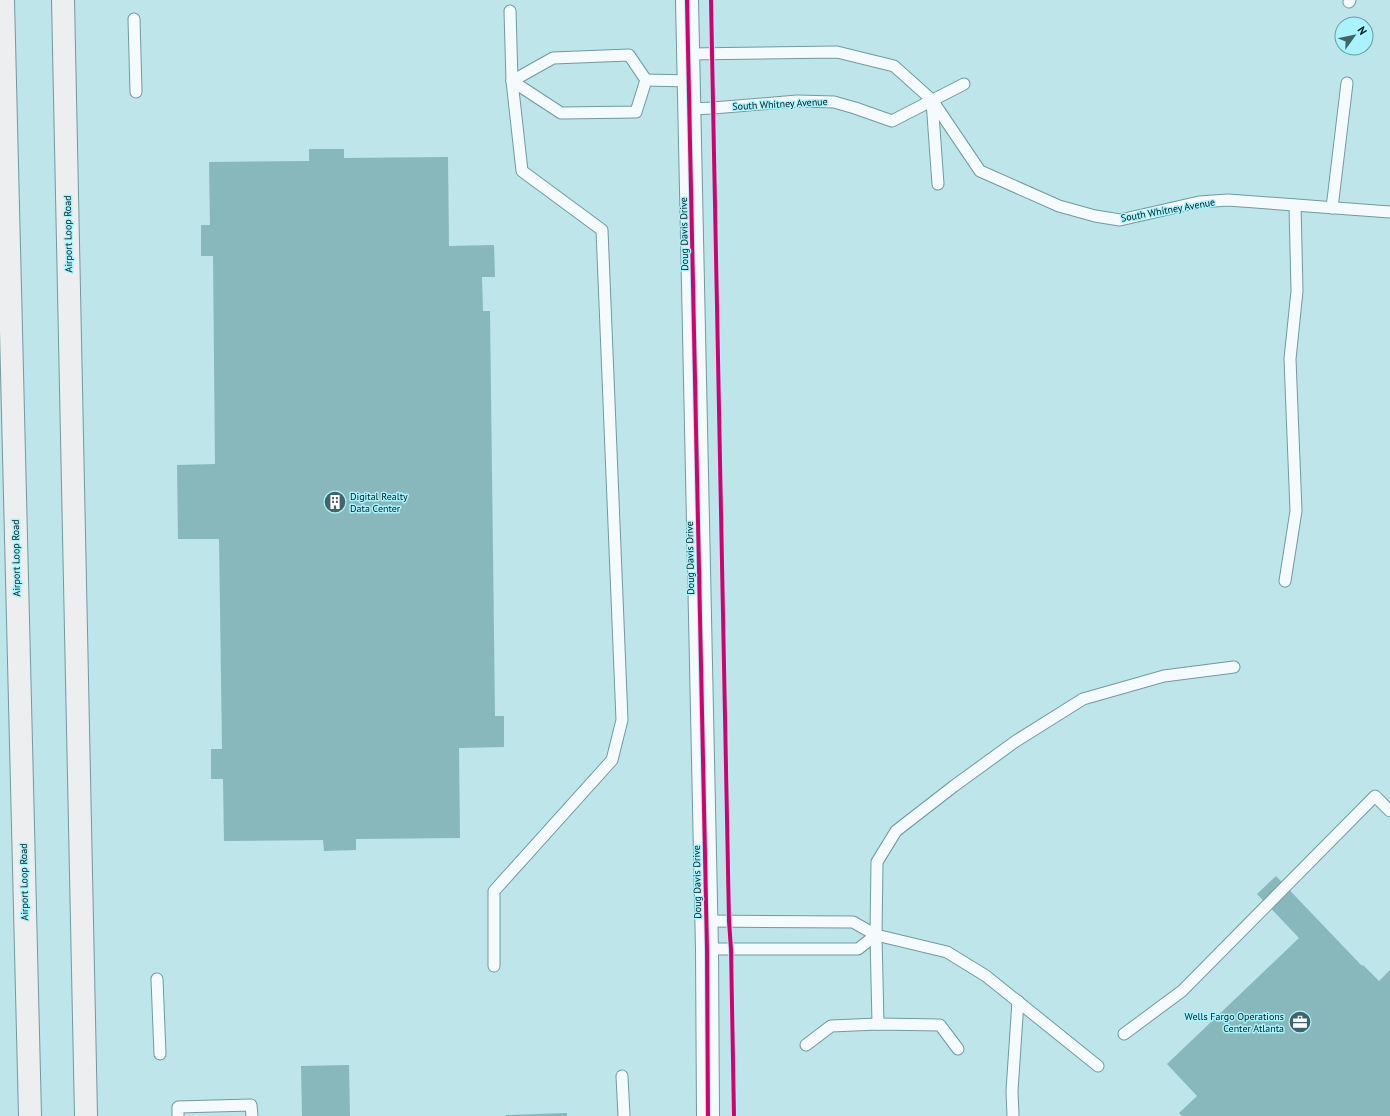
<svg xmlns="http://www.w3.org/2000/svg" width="1390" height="1116" font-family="'PT Sans',sans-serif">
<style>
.building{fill:#88b7bc}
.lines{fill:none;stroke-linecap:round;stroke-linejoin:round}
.service-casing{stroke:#729a9e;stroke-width:13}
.tertiary-casing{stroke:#729a9e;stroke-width:24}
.secondary-casing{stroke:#729a9e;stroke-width:24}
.service{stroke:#f5fbfc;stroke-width:11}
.tertiary{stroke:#f5fbfc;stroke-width:22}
.secondary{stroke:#edeeef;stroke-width:22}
.cycleway-casing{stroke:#abf3fc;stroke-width:6}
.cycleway{stroke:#d6006c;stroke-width:4}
.labels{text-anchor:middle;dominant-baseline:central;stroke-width:3;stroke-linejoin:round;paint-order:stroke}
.street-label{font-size:10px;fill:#001d20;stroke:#abf3fc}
.poi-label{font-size:10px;fill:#001d20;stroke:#abf3fc;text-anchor:start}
</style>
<rect width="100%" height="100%" fill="#bde5ea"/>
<g class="building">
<path d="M309,149H344V158L448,157L449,246L494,245L495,277H482L483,311H490L495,716H504V747L459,748L460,838L356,839V850L324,851L323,840L224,841L223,779H211V749H222L219,539H178L177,465L215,464L213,256H201V225H210L209,162L309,161Z"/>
<path d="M1276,876L1362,966L1363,965L1379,981L1390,970V1116H1182L1179,1113L1197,1096L1167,1064L1299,938L1257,894Z"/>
<path d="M349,1065L350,1116H302L301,1066Z"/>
<path d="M567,1113V1116H506V1115Z"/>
</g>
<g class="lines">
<g class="service-casing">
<g id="service">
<path d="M1349,2L1350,0"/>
<path d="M134,19L136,92"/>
<path d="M688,54L837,52L894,66L932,100L980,171L1059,206L1095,216L1120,220L1199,202L1228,200L1390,212"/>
<path d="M646,80L689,81"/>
<path d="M512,81L561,113L636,112L646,80"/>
<path d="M512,81L553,58L629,55L646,80"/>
<path d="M932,101L938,184"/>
<path d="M689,109L713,108L797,101L834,102L855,108L892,121L964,84"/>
<path d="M1332,208L1347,83"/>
<path d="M1285,581L1296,511L1290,359L1297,291L1295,205"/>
<path d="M706,921L853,922L876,935L947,952L986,976L1098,1066"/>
<path d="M707,949H858L876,935"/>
<path d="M494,966V891L612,760L622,720L602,230L522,171L512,81L510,11"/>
<path d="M157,979L160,1054"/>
<path d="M878,1024L876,935L877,862L896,831L954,786L1016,741L1083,699L1164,676L1234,667"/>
<path d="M1124,1034L1182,991L1375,796L1390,811"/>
<path d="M806,1045L831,1026L878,1024L940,1025L958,1049"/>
<path d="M622,1076L624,1116"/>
<path d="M178,1116V1107L251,1105L252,1116"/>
<path d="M1013,1116L1012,1091L1018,1001"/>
</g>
</g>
<g class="tertiary-casing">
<path id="tertiary" d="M687,0L707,949L708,1116"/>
</g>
<g class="secondary-casing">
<g id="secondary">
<path d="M3,0L30,1116"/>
<path d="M63,0L86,1116"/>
</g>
</g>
<use href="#service" class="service"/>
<use href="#tertiary" class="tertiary"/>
<use href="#secondary" class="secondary"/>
<g class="cycleway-casing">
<g id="cycleway">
<path d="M687,0L707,949L708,1116"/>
<path d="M711,0L729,921L731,949L734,1116"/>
</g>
</g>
<use href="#cycleway" class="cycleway"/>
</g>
<defs>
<g id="building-disc" transform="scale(1.15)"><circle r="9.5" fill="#426367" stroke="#abf3fc"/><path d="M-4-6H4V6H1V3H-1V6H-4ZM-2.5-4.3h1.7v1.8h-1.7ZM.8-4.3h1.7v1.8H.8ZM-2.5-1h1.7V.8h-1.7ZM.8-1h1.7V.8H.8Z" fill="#fff"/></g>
<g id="office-disc" transform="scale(1.15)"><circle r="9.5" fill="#426367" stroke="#abf3fc"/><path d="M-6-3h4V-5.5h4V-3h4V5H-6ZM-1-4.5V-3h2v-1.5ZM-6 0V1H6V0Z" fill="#fff"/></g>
</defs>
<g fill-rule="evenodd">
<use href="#building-disc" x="335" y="502"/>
<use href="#office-disc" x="1300" y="1022"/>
</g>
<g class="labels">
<g class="street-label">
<text transform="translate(780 104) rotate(-3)">South Whitney Avenue</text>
<text transform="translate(1168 210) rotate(-10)">South Whitney Avenue</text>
<text transform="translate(68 234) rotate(-91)">Airport Loop Road</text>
<text transform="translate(684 234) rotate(-91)">Doug Davis Drive</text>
<text transform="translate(16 558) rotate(-91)">Airport Loop Road</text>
<text transform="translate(690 558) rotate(-91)">Doug Davis Drive</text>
<text transform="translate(24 882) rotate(-91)">Airport Loop Road</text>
<text transform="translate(697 882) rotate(-91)">Doug Davis Drive</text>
</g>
<g class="poi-label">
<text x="350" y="496">Digital Realty<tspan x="350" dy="12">Data Center</tspan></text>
<text x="1284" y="1016" text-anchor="end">Wells Fargo Operations<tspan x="1284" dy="12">Center Atlanta</tspan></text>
</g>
</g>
<g transform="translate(1354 36) rotate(57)"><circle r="19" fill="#abf3fc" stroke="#679da4"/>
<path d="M0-3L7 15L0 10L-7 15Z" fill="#426367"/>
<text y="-6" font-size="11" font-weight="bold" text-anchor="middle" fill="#001d20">N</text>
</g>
</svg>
